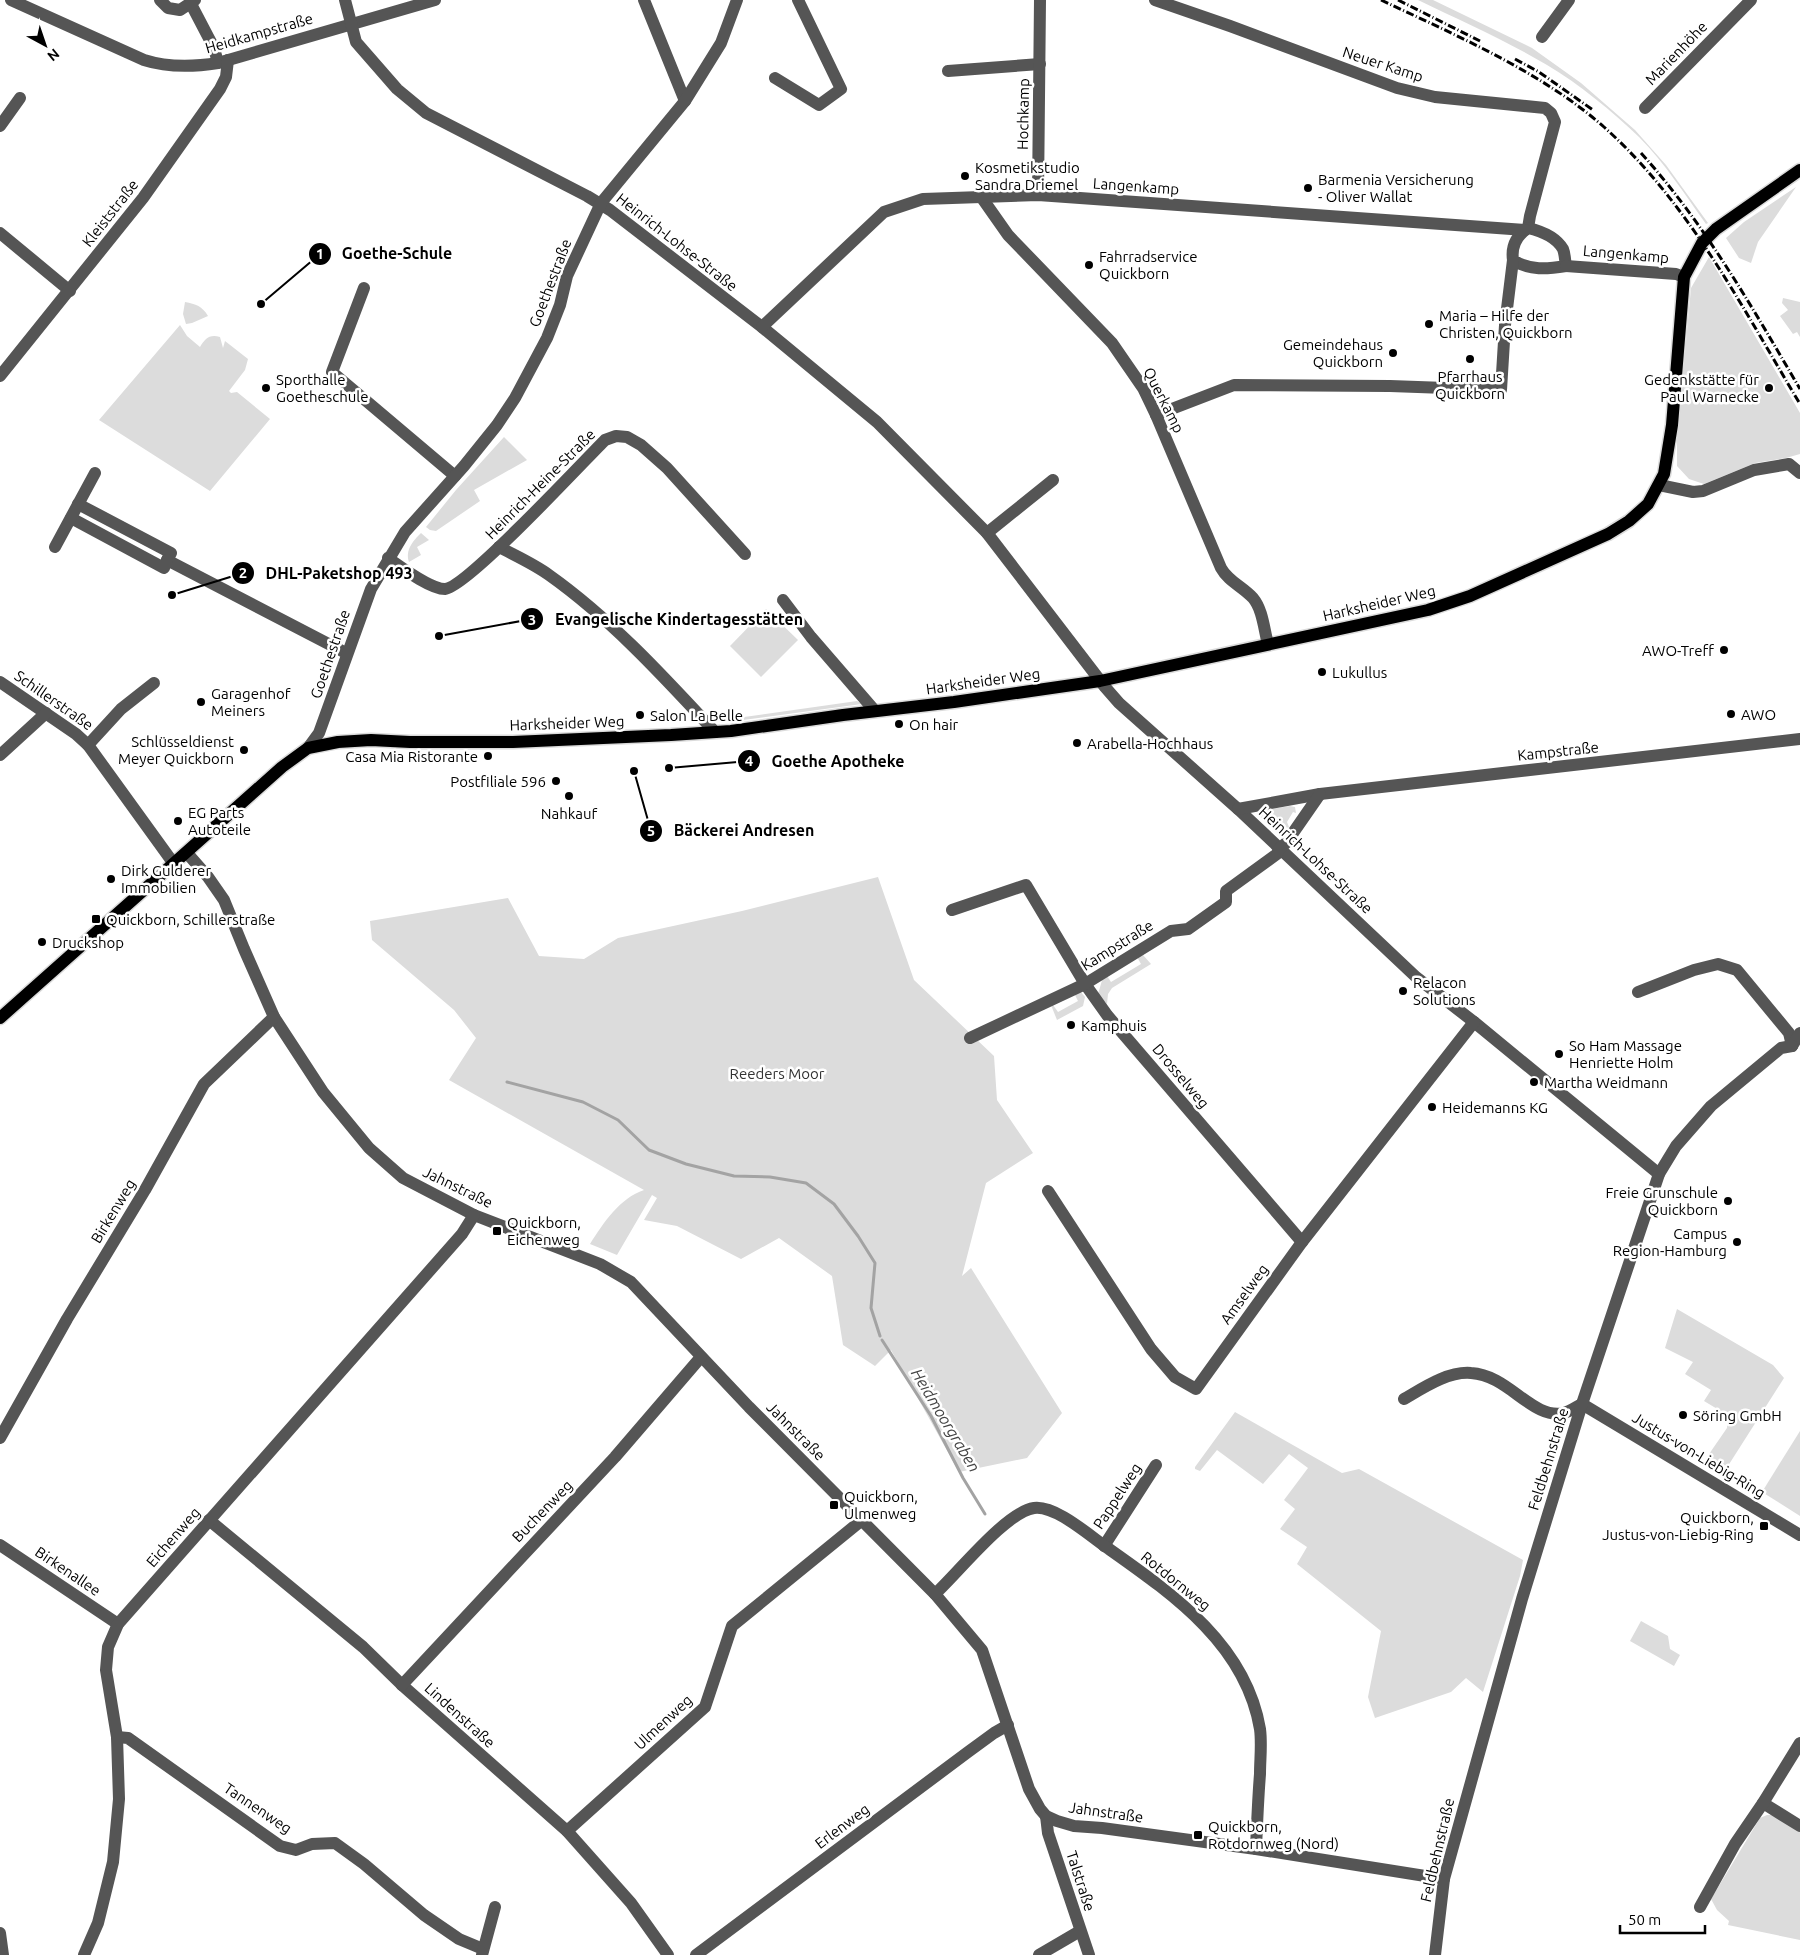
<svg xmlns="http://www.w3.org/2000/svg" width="1800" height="1955" font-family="Ubuntu,sans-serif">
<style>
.green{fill:#dcdcdc}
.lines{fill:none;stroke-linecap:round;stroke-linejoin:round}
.stream{stroke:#a3a3a3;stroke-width:3}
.major-casing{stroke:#dbdbdb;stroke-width:15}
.minor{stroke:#555;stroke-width:12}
.major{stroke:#000;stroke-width:12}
.rail{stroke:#000;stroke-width:3;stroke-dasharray:8 2.5 1 2.5;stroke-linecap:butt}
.poi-dot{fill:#000;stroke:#fff;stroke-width:2}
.labels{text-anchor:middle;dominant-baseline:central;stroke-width:5;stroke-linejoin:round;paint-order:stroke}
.street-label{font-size:15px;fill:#000;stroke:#fff}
.poi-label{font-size:15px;fill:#000;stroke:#fff;text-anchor:start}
.park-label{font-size:15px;fill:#333;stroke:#fff}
.water-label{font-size:16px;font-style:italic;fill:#444;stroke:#fff}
.leader{fill:none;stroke:#000;stroke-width:2}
.callout-dot{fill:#000;stroke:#fff;stroke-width:2}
.mark-label{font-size:15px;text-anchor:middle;font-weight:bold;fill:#fff}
.callout-label{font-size:16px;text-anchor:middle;font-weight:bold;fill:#000;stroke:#fff;stroke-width:5;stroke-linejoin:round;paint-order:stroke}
</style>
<rect width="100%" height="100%" fill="#fff"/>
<g class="green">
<path d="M1418,0H1433L1532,48L1581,83L1635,130L1666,165L1708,223L1706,224C1685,195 1665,163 1639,137C1612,111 1579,84 1547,65C1505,40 1461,21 1418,0Z"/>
<path d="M1796,187L1758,242L1751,263L1739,258L1726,238L1744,222Z"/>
<path d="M1709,257L1800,413V454L1786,458L1755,463L1704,484L1689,479L1677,466V439L1691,288Z"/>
<path d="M1783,298L1800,302V337L1797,332L1793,334L1780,316L1788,310L1782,303Z"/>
<path d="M185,302C196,304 202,306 208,316L192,323L186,324L183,314Z"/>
<path d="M180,325L187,336L200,347C205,339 209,334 220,337L223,348L225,341L248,359L245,370L229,391L231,393L237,392L270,419L210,491L99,420Z"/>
<path d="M504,437L527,460L474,490L480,501L436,531L430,530L426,527L456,490Z"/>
<path d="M421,533L429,540L417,547L421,555L409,562C405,550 413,541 421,533Z"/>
<path d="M766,609L798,640L761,677L730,646Z"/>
<path d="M857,701L862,704L743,720L737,718Z"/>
<path d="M1290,806L1295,807L1296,813L1293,812L1287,822L1289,827L1279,834L1257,814L1259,811Z"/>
<path d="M878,877L914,980L994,1056L997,1100L1033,1153L986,1183L962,1276L971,1268L1062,1413L1027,1458L959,1472L891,1350L875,1366L843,1345L832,1276L779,1238L741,1259L677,1226L644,1220L657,1198L652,1195L617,1255L590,1244C604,1222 620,1198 644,1190L449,1080L476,1038L454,1010L372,940L370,921L508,898L539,956L584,959L618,938L742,911Z"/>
<path d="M1143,955L1151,964L1112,988L1108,994L1107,1004L1098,994L1103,977L1107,976L1111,982L1141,964L1137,957Z"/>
<path d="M1080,991L1085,997L1083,1006L1057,1020L1051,1005H1053L1058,1012L1078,1001L1074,993Z"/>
<path d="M1677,1309L1773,1365L1784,1378L1726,1469L1707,1457L1727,1428L1728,1419L1724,1413L1704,1401L1711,1390L1685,1374L1693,1362L1665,1348Z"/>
<path d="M1235,1412L1342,1473L1359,1469L1523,1560L1520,1576L1483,1692L1466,1678L1451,1692L1375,1718L1368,1697L1381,1631L1297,1564L1307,1547L1280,1529L1295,1509L1284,1500L1308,1468L1289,1454L1263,1484L1217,1450L1200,1471L1195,1469V1467Z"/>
<path d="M1800,1431V1516L1762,1492Z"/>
<path d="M1641,1621L1668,1636L1670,1649L1680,1655L1674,1666L1630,1641Z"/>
<path d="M1767,1815H1773L1800,1831V1940L1728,1925L1729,1921L1717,1910L1711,1899L1760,1818Z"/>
</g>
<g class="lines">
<g class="stream">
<path d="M507,1082L583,1102L618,1120L649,1150L686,1164L734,1176L770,1177L806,1183L834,1204L858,1236L875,1263L871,1308L880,1336"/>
<path d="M882,1340L931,1416L963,1478L985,1514"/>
</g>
<g class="major-casing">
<path id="major" d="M0,1018L282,767L308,748L338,742L371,740L410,742H513L671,735L731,731L843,715L954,702L1100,681L1428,610L1470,596L1608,534L1629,521L1648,504L1664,474L1672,425L1684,277L1702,243L1716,229L1800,170"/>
</g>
<g class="minor">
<path d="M11,0L144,60C169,68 193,67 218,63L435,0"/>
<path d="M160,0L168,8L180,10L195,0"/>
<path d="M345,0L356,42L397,89L426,113L587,196L610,210L762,327L877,422L987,533L1105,687L1119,703L1238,809L1416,977L1474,1022L1659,1174"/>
<path d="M644,0L685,101"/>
<path d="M1155,0L1230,26L1397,88L1435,97L1545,108L1551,113L1555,122L1530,216L1528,228"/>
<path d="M191,4L214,48L218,63"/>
<path d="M1542,37L1569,0"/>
<path d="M948,71L1040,64"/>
<path d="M775,78L819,105L841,89L798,0"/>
<path d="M1645,108L1751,0"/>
<path d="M0,126L20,98"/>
<path d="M1038,195L1040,0"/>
<path d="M982,198L1008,235L1112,343L1143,388L1156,415L1221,568C1228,581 1243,587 1253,598C1263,610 1264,630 1268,644"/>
<path d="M1528,228C1541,231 1556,237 1563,249C1565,254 1565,261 1566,266C1548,269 1529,271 1513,260C1511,246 1516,236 1528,228Z"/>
<path d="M0,233L70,291"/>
<path d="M1566,266L1676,274L1684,277"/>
<path d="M364,288L332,372L455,476"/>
<path d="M762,327L884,212L923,199L1038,195L1525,230"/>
<path d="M0,376L143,198L220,89L226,77L228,60"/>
<path d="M1156,415L1234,385L1390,386L1501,390L1505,325L1513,260"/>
<path d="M1659,485L1693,492L1703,491L1754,470L1789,464L1800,473"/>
<path d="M78,504L171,553L167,560L346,653"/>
<path d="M71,518L164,568L167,560"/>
<path d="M987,533L1053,480"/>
<path d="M55,547L95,473"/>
<path d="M499,547C516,556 534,564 549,575C611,619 664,677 715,732"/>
<path d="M388,558C401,567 430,589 445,589C467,587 582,463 605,440L616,436L627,437L641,445L667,468L745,554"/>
<path d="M783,600L811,637L875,711"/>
<path d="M0,682L76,734L88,745L174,864"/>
<path d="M88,745L121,709L154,683"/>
<path d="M308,748L319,733L371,589L405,532L464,466L497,425L515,398L547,338L560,305L567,276L601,203L685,101L721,43L737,0"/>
<path d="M0,755L46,713"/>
<path d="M1238,809L1320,794L1800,739"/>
<path d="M187,853L208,877L224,900L244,949L274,1017L323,1092L369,1148L403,1178L474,1215L600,1264L631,1282L749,1407L935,1594L982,1650L1029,1789L1040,1809L1046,1816L1057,1821L1074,1826L1102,1828L1256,1849L1444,1879"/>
<path d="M952,910L1026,885L1085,984L1107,1015L1302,1242"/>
<path d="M1638,992L1694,970L1718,964L1737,970L1789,1033L1792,1046"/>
<path d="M970,1038L1085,984L1171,931L1188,929L1226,902V891L1277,854L1279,849L1286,843L1320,794"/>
<path d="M1792,1046L1800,1033"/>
<path d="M1048,1191L1151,1349L1175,1377L1196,1389L1302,1242L1474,1022"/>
<path d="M1404,1399C1423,1388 1448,1371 1471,1373C1509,1375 1532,1420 1564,1413C1570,1411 1576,1407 1582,1404"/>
<path d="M1582,1404L1800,1535"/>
<path d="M0,1438L67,1319L145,1190L204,1084L274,1017"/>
<path d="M209,1520L363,1647L402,1685L567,1831L631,1903L668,1955"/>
<path d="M0,1545L118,1624"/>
<path d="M1104,1546L1156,1465"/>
<path d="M935,1594C958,1573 1006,1512 1034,1508C1056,1505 1091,1537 1109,1549C1174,1595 1246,1645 1260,1729C1262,1744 1260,1759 1260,1774C1258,1799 1257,1824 1256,1849"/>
<path d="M402,1685L615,1457L701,1357"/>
<path d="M117,1737L128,1738L280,1846L296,1850L312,1844L335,1843L364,1864L424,1915L459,1939L483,1949"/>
<path d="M1763,1803L1800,1826"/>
<path d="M1046,1816L1048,1833L1089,1955"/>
<path d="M567,1831L705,1707L732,1626L862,1520"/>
<path d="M1700,1907L1735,1844L1763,1803L1800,1743"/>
<path d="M0,1933L3,1955"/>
<path d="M84,1955L98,1923L113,1862L119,1799L117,1737L106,1670L108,1647L118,1624L462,1234L474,1215"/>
<path d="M482,1955L495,1907"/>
<path d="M696,1955L968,1752L994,1733L1008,1725"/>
<path d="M1039,1955L1080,1931"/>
<path d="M1435,1955L1444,1879L1522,1599L1582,1404L1659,1174L1676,1146L1711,1106L1781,1048L1792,1046"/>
</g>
<use href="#major" class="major"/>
<g class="rail">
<path d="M1381,0C1455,35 1542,72 1604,127C1689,203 1742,307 1800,404"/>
<path d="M1398,0L1480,41"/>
<path d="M1515,59L1539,72L1593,110"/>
<path d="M1641,153C1705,224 1752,307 1800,389"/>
</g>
</g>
<g class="poi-dot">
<circle cx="965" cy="176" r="5"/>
<circle cx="1308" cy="188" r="5"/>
<circle cx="1089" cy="265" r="5"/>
<circle cx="1429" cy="324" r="5"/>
<circle cx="1393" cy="353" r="5"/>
<circle cx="1470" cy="359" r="5"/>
<circle cx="266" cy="388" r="5"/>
<circle cx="1769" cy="388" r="5"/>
<circle cx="1724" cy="650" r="5"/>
<circle cx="1322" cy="672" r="5"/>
<circle cx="201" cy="702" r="5"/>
<circle cx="1731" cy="714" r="5"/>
<circle cx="640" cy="715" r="5"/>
<circle cx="899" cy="724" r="5"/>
<circle cx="1077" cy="743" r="5"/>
<circle cx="244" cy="750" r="5"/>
<circle cx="488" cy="756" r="5"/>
<circle cx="556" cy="781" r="5"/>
<circle cx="569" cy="796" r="5"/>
<circle cx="178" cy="821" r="5"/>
<circle cx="111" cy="879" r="5"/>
<rect x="91" y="914" width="10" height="10" rx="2.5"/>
<circle cx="42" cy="942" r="5"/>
<circle cx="1403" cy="991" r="5"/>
<circle cx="1071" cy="1025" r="5"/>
<circle cx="1559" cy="1054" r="5"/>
<circle cx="1534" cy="1082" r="5"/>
<circle cx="1432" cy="1107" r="5"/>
<circle cx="1728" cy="1201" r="5"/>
<rect x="492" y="1226" width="10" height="10" rx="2.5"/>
<circle cx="1737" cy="1242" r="5"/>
<circle cx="1683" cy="1415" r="5"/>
<rect x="829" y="1500" width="10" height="10" rx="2.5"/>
<rect x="1759" y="1521" width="10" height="10" rx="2.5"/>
<rect x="1193" y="1830" width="10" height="10" rx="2.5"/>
</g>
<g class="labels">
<g class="street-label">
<text transform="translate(259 33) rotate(-16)">Heidkampstraße</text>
<text transform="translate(1676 53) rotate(-46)">Marienhöhe</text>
<text transform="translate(1383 64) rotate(18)">Neuer Kamp</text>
<text transform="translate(1023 114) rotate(-89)">Hochkamp</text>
<text transform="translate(1136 186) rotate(4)">Langenkamp</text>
<text transform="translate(110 213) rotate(-52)">Kleiststraße</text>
<text transform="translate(677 242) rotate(38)">Heinrich-Lohse-Straße</text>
<text transform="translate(1626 254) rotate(5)">Langenkamp</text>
<text transform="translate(550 283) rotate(-69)">Goethestraße</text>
<text transform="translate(1164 400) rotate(63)">Querkamp</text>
<text transform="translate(540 484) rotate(-45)">Heinrich-Heine-Straße</text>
<text transform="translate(1379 603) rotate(-13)">Harksheider Weg</text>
<text transform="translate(330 654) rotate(-71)">Goethestraße</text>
<text transform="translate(983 681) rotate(-8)">Harksheider Weg</text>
<text transform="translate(54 700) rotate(35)">Schillerstraße</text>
<text transform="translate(567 723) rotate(-2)">Harksheider Weg</text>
<text transform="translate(1558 751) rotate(-6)">Kampstraße</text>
<text transform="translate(1316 860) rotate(43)">Heinrich-Lohse-Straße</text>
<text transform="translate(1117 945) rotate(-32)">Kampstraße</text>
<text transform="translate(1181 1076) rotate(50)">Drosselweg</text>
<text transform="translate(458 1187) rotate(26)">Jahnstraße</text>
<text transform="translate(113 1211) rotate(-59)">Birkenweg</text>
<text transform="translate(1244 1294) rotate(-54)">Amselweg</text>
<text transform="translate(796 1431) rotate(45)">Jahnstraße</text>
<text transform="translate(1699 1455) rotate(31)">Justus-von-Liebig-Ring</text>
<text transform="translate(1548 1459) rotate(-73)">Feldbehnstraße</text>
<text transform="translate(1117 1496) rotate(-57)">Pappelweg</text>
<text transform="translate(542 1511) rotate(-46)">Buchenweg</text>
<text transform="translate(173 1537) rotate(-49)">Eichenweg</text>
<text transform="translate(68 1571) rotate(34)">Birkenallee</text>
<text transform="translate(1176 1581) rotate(39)">Rotdornweg</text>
<text transform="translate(460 1715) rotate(42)">Lindenstraße</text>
<text transform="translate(663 1722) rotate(-43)">Ulmenweg</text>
<text transform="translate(258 1808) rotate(34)">Tannenweg</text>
<text transform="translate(1106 1812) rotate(8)">Jahnstraße</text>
<text transform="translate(842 1826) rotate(-37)">Erlenweg</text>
<text transform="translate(1437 1850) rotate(-77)">Feldbehnstraße</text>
<text transform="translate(1081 1881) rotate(72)">Talstraße</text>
</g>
<g class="poi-label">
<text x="975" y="167">Kosmetikstudio<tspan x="975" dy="17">Sandra Driemel</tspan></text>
<text x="1318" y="179">Barmenia Versicherung<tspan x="1318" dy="17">- Oliver Wallat</tspan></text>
<text x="1099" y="256">Fahrradservice<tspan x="1099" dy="17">Quickborn</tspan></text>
<text x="1439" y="315">Maria – Hilfe der<tspan x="1439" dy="17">Christen, Quickborn</tspan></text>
<text x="1383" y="344" text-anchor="end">Gemeindehaus<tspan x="1383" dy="17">Quickborn</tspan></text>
<text x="1470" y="376" text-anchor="middle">Pfarrhaus<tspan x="1470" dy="17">Quickborn</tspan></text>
<text x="276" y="379">Sporthalle<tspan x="276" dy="17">Goetheschule</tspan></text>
<text x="1759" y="379" text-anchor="end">Gedenkstätte für<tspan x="1759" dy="17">Paul Warnecke</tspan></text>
<text x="1714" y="650" text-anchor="end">AWO-Treff</text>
<text x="1332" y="672">Lukullus</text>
<text x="211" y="693">Garagenhof<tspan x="211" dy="17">Meiners</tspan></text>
<text x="1741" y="714">AWO</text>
<text x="650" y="715">Salon La Belle</text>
<text x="909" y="724">On hair</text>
<text x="234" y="741" text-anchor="end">Schlüsseldienst<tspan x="234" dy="17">Meyer Quickborn</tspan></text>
<text x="1087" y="743">Arabella-Hochhaus</text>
<text x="478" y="756" text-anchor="end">Casa Mia Ristorante</text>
<text x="546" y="781" text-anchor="end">Postfiliale 596</text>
<text x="188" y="812">EG Parts<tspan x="188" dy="17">Autoteile</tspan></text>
<text x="569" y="813" text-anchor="middle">Nahkauf</text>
<text x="121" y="870">Dirk Gulderer<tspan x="121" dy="17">Immobilien</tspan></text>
<text x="106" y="919">Quickborn, Schillerstraße</text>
<text x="52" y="942">Druckshop</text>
<text x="1413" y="982">Relacon<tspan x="1413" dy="17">Solutions</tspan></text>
<text x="1081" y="1025">Kamphuis</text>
<text x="1569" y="1045">So Ham Massage<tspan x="1569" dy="17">Henriette Holm</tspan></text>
<text x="1544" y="1082">Martha Weidmann</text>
<text x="1442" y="1107">Heidemanns KG</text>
<text x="1718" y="1192" text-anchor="end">Freie Grunschule<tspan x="1718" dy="17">Quickborn</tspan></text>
<text x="507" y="1222">Quickborn,<tspan x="507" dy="17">Eichenweg</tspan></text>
<text x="1727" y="1233" text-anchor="end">Campus<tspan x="1727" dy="17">Region-Hamburg</tspan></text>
<text x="1693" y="1415">Söring GmbH</text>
<text x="844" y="1496">Quickborn,<tspan x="844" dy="17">Ulmenweg</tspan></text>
<text x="1754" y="1517" text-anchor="end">Quickborn,<tspan x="1754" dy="17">Justus-von-Liebig-Ring</tspan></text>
<text x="1208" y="1826">Quickborn,<tspan x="1208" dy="17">Rotdornweg (Nord)</tspan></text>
</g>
<g class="park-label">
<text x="777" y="1073">Reeders Moor</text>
</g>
<g class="water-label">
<text transform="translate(946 1420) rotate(59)">Heidmoorgraben</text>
</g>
</g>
<path class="leader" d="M261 304L320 254M172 595L243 573M439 636L532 619M669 768L749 761M634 771L651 831"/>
<g class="callout-dot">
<circle cx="261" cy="304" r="5"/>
<circle cx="172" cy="595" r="5"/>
<circle cx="439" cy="636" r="5"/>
<circle cx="669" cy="768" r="5"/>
<circle cx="634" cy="771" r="5"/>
<circle cx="320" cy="254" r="12"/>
<circle cx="243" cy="573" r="12"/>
<circle cx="532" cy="619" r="12"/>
<circle cx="749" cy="761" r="12"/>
<circle cx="651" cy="831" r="12"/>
</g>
<g class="mark-label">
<text x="320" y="259">1</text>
<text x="243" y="578">2</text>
<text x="532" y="625">3</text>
<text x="749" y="766">4</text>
<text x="651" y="836">5</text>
</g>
<g class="callout-label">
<text x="397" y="259">Goethe-Schule</text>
<text x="339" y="579">DHL-Paketshop 493</text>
<text x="679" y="625">Evangelische Kindertagesstätten</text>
<text x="838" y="767">Goethe Apotheke</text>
<text x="744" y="836">Bäckerei Andresen</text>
</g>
<g transform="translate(45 45) rotate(140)" stroke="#ffffff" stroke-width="4" paint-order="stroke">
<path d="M0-4L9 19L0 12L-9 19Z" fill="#000000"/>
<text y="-8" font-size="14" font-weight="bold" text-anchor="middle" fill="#000000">N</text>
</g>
<path d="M1620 1925v8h85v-8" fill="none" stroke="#000000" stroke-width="2.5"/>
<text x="1628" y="1925" font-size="15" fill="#000000" stroke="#ffffff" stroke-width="4" paint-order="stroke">50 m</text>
</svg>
